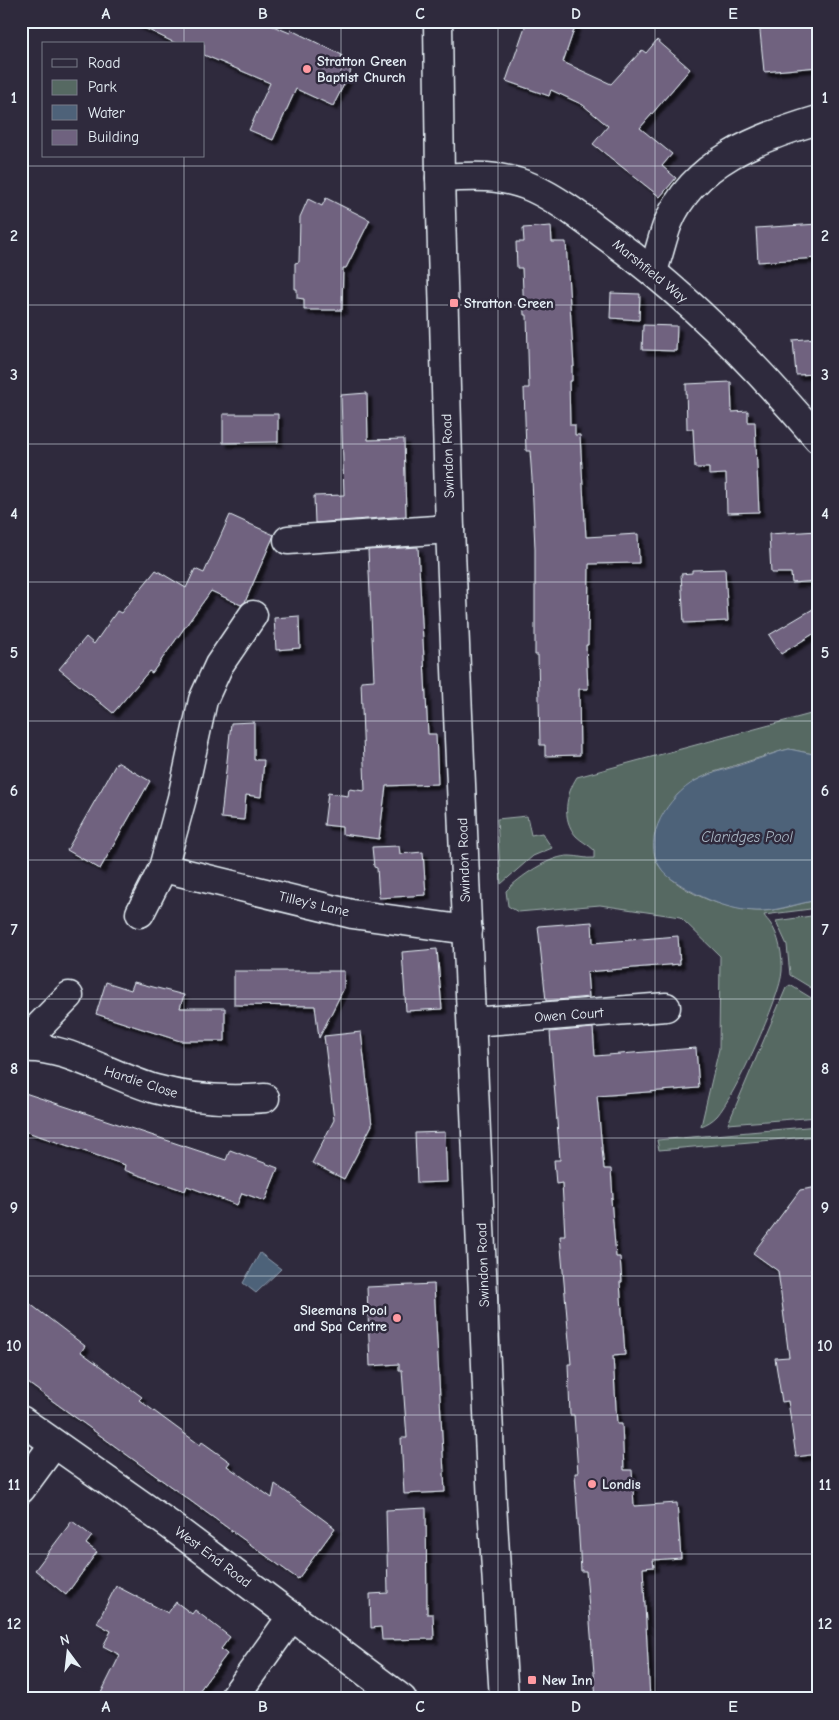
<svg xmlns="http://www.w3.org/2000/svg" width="839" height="1720" font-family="'Comic Neue',sans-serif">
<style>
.green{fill:#566962;stroke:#9fadad}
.water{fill:#4e6279;stroke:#8c9bac}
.building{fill:#6f627f;stroke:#e8f1f8;filter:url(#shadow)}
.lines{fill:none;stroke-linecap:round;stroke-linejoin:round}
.street-casing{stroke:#e8f1f8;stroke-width:31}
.secondary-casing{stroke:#e8f1f8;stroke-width:31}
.street{stroke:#2f2a3d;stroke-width:28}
.secondary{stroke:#2f2a3d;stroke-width:28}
.grid{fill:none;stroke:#e8f1f8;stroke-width:1;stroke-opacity:0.55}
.poi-dot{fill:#ff9aa2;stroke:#2f2a3d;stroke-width:2}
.labels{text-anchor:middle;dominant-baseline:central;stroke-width:5;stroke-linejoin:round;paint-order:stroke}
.poi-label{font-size:14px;font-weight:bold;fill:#e8f1f8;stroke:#2f2a3d;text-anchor:start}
.street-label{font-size:14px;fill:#e8f1f8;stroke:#2f2a3d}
.water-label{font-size:15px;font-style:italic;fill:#aab8c5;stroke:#2f2a3d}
.neatline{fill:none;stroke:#e8f1f8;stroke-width:2}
.grid-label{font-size:16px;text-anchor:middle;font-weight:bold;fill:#e8f1f8}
</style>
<defs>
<filter id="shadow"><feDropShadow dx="4.5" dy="4.5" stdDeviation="1" flood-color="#0009"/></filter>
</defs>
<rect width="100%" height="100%" fill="#2f2a3d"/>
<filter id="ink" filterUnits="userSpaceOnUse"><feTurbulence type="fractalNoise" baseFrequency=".02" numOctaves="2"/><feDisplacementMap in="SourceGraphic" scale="10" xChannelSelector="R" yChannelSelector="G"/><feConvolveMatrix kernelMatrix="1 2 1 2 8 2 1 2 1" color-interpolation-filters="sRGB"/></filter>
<g filter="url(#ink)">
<g class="green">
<path d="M818,712V755L789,749L781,751L711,773L695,781L677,795L659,823L656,861C673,891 727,911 761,911C780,911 799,903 818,900V908L764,915C766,919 768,920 770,923C779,934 783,958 782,971C781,997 734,1097 717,1116C712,1121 707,1124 701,1126L719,1049L720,956L680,917L600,905L518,912L508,906L506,891C519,877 551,855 570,856C579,856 585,859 594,858V850C589,845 581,841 576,836C561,819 566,794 577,777Z"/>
<path d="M527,816L531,835L542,833L552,848L533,856L501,884L497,819Z"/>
<path d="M818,915V992L790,975L787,945L776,921Z"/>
<path d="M790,985L818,1002V1117L728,1124L786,988Z"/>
<path d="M818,1126V1136L659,1150L657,1140Z"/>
</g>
<g class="water">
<path d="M789,749L818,755V900C799,903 781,910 762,911C735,912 708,901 686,888C677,882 666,877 660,867C640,838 670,795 695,781C713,771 731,769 749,762C763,758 775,752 789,749Z"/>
<path d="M260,1253L281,1269L256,1293L243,1283Z"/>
</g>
<g class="building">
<path d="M130,21H261L290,33L291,30L342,55L338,64L351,71L333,106L296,89L273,140L249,130L270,83L204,55V44H177Z"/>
<path d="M527,21H577L563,62L611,84L642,50L646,53L657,40L690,69L640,128L672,154L662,166L676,178L660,197L593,144L608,126L583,105L551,90L549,96L506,81Z"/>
<path d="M759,21H788L789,27L816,24L818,67L764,72Z"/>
<path d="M326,198L370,220L346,268H343L342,310H304V299L297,298V289H295V263L299,262L300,217L308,199L322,206Z"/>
<path d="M818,224V258L758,262L756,228Z"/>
<path d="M551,226L552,242H566L574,367H572V381H569L570,425H575V435H580L586,537L638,534L639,563L589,564L588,645H586L588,689H579L580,755L545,756V745H540L538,655H535V549L532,479L530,451H526L524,388H529L527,315H524L522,268H517L516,242H524L523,228Z"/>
<path d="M611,293L640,294L639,320L610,318Z"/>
<path d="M643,325L677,326L676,351L642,350Z"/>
<path d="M818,338V374L796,375L793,340Z"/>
<path d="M731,382L732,412L748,411V422H755L759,512L727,513L726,474L709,475V468H695L693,429H687L686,384Z"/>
<path d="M367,393L368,440L404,439L406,516L315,523L314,496L344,495L341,395Z"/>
<path d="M223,414H278V442L223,443Z"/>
<path d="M230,515L274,535L245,602L241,605L211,591L152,673L149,671L113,713L59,669L86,637L94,644L117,611L121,613L156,570L186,588L195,569L204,573Z"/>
<path d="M818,531V581L792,583L791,573H771L769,534Z"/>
<path d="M418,547L428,734H436L438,784L386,786L379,839L342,834V827L324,825L328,793L348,796L349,789L365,791L361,681L374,680L368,550Z"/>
<path d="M725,569L728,621L684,623L681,574L692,573V570Z"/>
<path d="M818,606V631L781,654L769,635Z"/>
<path d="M299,616L300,648L276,650L274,618Z"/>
<path d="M254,722V760H264L261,797L246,795L244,820L221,818L231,723Z"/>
<path d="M117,762L150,781L100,869L67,850Z"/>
<path d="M399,846L400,854L423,852L426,895L379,898L377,868L374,867L372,847Z"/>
<path d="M592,922L593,943L678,936L680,964L587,972L589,997L546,1001L538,926Z"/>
<path d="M437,949L442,1009L406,1011L402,952Z"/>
<path d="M234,971H344V988L319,1038L315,1006L234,1005Z"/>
<path d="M106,982L131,990L134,982L184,995L180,1008H225V1041H180L96,1014Z"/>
<path d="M593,1028L595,1056L696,1048L699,1088L597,1096L604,1169H611L613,1198L611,1199L616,1257H620L622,1282H620L625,1355L613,1356L617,1424H622L624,1470H632L634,1506L677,1503L681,1558L653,1560L654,1567L643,1568L650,1699H596L586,1571H581L575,1473H578L574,1415H570L568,1364H571L560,1236H565L562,1183L556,1184L554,1160H560L550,1032Z"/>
<path d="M361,1032L372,1125L344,1179L312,1163L334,1120L324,1036Z"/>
<path d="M25,1093L226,1160L230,1150L278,1168L265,1201L242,1193L237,1205L187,1186L185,1191L124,1170L125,1165L21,1130V1105Z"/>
<path d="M445,1132L447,1182L417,1183L415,1133Z"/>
<path d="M818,1187V1260L811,1269L815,1301H818V1454L796,1457L788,1401L782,1402L775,1358L789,1357L778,1271L753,1253L800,1190Z"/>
<path d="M434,1284L445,1492L404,1494L401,1438H407L402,1370H399V1364L370,1366L367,1287Z"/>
<path d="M21,1297L85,1346L81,1352L142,1397L139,1400L200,1445L202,1442L230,1462L227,1466L272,1498L275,1484L335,1528L298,1579L21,1378Z"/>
<path d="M426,1508L427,1614H433L434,1639L382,1640L381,1627L371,1628L370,1594L388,1593L386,1510Z"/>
<path d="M72,1521L92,1536L86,1544L97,1552L66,1595L35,1570Z"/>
<path d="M116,1586L168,1613L176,1602L192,1614L195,1610L230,1637L221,1649L227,1654L193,1699H98L120,1655L103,1646L111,1631L97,1623Z"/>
</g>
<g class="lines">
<g class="street-casing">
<g id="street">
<path d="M440,178C471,176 503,174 533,188C559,200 583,219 606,236C686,294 754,363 818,439"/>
<path d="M653,270C659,255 662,238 668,223C693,162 760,137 818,120"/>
<path d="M288,540L450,529"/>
<path d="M163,868L352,914L468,930"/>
<path d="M140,913L163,868L182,798L203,700L219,665L253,615"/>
<path d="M472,1022L666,1007"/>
<path d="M21,1045L69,996"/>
<path d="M21,1048C64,1044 113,1077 155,1089C191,1099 227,1101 265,1098"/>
<path d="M21,1420L170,1525L402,1699"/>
<path d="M21,1489L54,1444"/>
<path d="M233,1699L292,1616"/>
</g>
</g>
<g class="secondary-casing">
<path id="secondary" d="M438,21L440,178L450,529L492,1504L504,1699"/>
</g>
<use href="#street" class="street"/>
<use href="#secondary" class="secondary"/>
</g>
</g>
<path class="grid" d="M184,21V44M341,21V1699M498,21V1699M655,21V1699M184,156V1699M21,166H818M21,305H818M21,444H818M21,582H818M21,721H818M21,860H818M21,999H818M21,1138H818M21,1276H818M21,1415H818M21,1554H818"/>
<g class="poi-dot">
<circle cx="307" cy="69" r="5"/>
<rect x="449" y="298" width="10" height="10" rx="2.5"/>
<circle cx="397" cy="1318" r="5"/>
<circle cx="592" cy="1484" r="5"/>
<rect x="527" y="1675" width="10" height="10" rx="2.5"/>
</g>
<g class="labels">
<g class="poi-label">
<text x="317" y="61">Stratton Green<tspan x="317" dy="16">Baptist Church</tspan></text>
<text x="464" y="303">Stratton Green</text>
<text x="387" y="1310" text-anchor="end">Sleemans Pool<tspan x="387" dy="16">and Spa Centre</tspan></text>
<text x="602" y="1484">Londis</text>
<text x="542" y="1680">New Inn</text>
</g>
<g class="street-label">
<text transform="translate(650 271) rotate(39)">Marshfield Way</text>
<text transform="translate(448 456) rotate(-92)">Swindon Road</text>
<text transform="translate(464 860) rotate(-92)">Swindon Road</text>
<text transform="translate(314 904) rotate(13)">Tilley's Lane</text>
<text transform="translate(569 1015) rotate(-4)">Owen Court</text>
<text transform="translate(141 1082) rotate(18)">Hardie Close</text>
<text transform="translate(483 1265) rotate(-92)">Swindon Road</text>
<text transform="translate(213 1557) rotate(37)">West End Road</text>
</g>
<g class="water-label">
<text x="747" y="837">Claridges Pool</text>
</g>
</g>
<rect width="839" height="1720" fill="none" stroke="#2f2a3d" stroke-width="55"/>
<rect x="42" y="42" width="162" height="115" fill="#2f2a3d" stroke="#797a88"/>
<rect x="52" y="59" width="25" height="8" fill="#2f2a3d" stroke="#797a88"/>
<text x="88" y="68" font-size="15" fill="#e8f1f8">Road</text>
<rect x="52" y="80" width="25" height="15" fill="#566962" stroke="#797a88"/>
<text x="88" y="92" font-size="15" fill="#e8f1f8">Park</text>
<rect x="52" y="105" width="25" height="15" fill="#4e6279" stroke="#797a88"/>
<text x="88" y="118" font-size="15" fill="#e8f1f8">Water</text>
<rect x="52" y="130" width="25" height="15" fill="#6f627f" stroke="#797a88"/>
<text x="88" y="142" font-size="15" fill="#e8f1f8">Building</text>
<g transform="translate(68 1652) rotate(345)" stroke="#2f2a3d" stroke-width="4" paint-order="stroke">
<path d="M0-4L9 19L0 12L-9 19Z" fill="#e8f1f8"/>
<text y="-8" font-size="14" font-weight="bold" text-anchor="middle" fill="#e8f1f8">N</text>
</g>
<rect x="28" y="28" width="784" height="1664" class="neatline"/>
<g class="grid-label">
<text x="106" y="19">A</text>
<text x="263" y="19">B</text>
<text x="420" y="19">C</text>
<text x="576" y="19">D</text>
<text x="733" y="19">E</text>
<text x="14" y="103">1</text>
<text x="825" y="103">1</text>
<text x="14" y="241">2</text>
<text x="825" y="241">2</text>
<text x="14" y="380">3</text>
<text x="825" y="380">3</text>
<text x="14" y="519">4</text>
<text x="825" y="519">4</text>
<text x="14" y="658">5</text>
<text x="825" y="658">5</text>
<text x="14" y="796">6</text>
<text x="825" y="796">6</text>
<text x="14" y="935">7</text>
<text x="825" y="935">7</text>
<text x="14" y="1074">8</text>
<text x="825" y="1074">8</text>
<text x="14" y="1213">9</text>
<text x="825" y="1213">9</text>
<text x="14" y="1351">10</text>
<text x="825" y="1351">10</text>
<text x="14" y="1490">11</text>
<text x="825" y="1490">11</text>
<text x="14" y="1629">12</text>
<text x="825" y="1629">12</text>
<text x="106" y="1712">A</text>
<text x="263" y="1712">B</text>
<text x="420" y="1712">C</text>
<text x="576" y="1712">D</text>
<text x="733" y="1712">E</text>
</g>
</svg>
